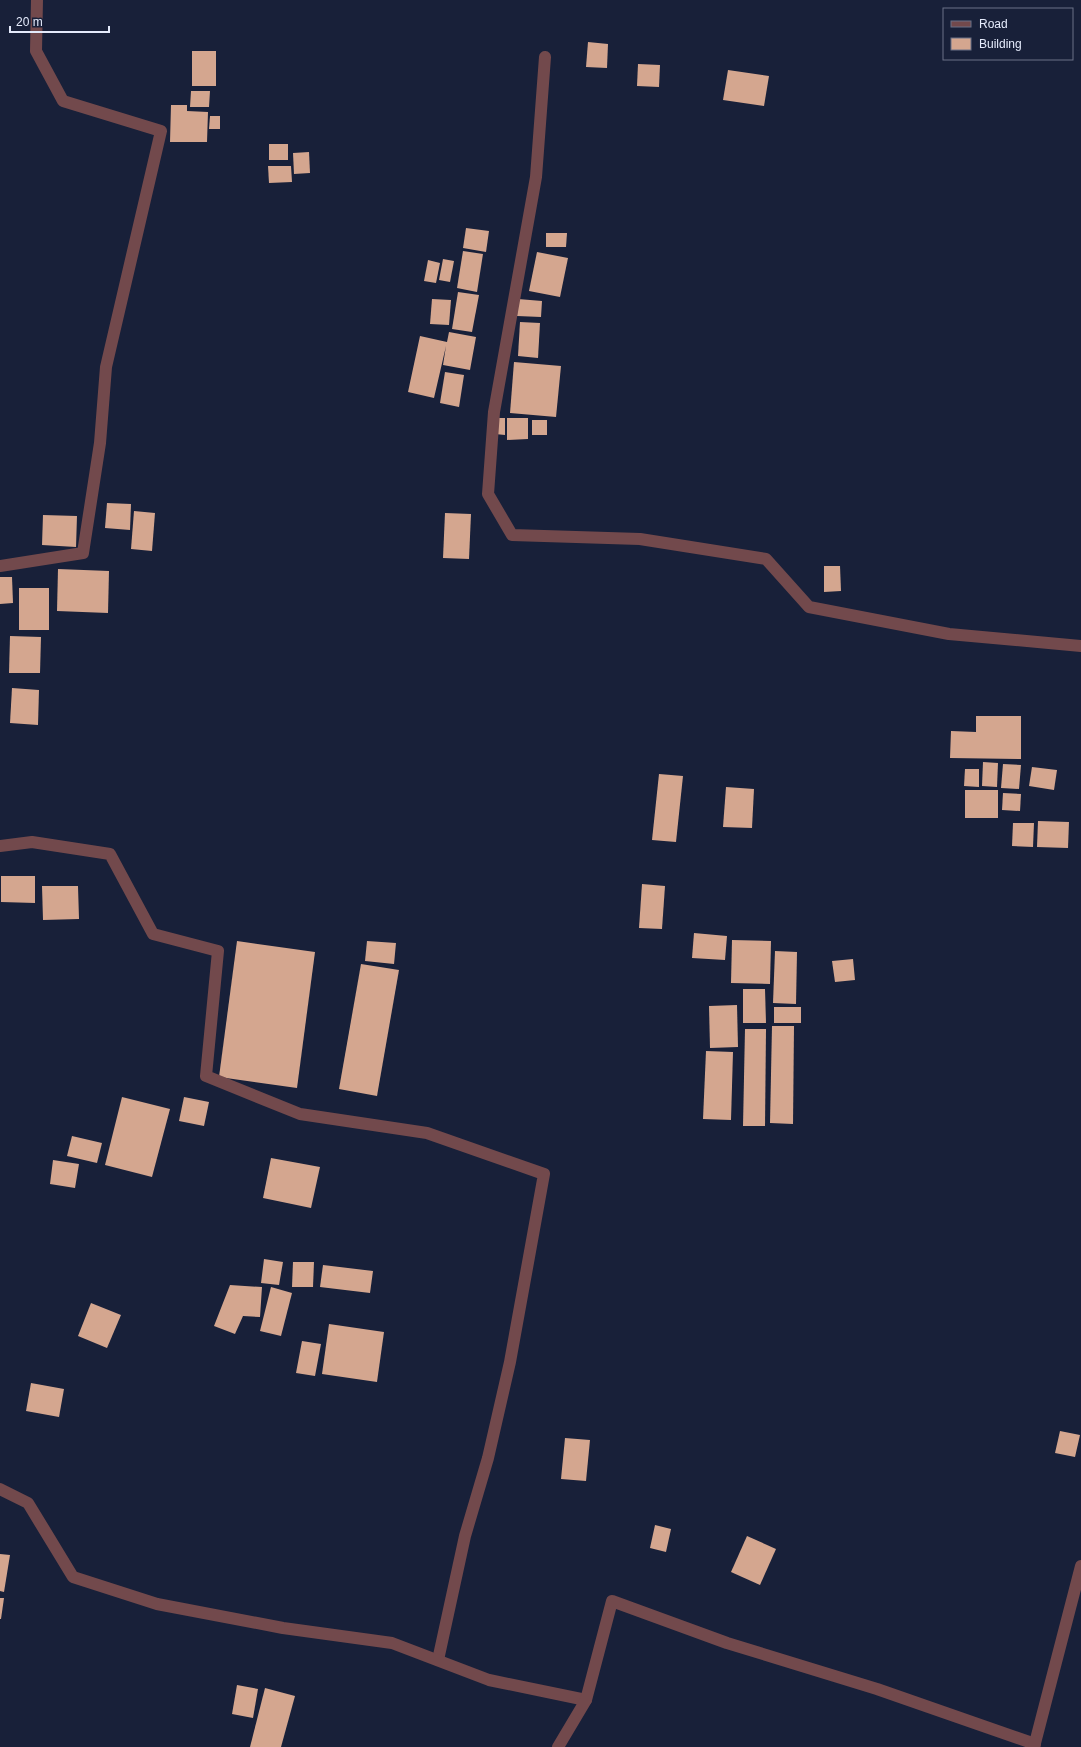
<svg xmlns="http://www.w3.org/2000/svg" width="1081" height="1747" font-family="Arial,sans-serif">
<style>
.building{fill:#d4a68f}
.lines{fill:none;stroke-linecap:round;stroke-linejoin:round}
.street{stroke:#72494c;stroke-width:12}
</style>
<rect width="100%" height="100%" fill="#182039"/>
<g class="building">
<path d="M588,42L608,44L607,68L586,67Z"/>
<rect x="192" y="51" width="24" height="35"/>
<path d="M638,64L660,65L659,87L637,86Z"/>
<path d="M728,70L769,76L764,106L723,100Z"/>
<path d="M191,91H210L209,107H190Z"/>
<path d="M171,105H187V111L208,112L207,142H170Z"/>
<path d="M210,116H220V129H209Z"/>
<rect x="269" y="144" width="19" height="16"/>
<path d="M309,152L310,173L294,174L293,153Z"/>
<path d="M268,166H291L292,182L269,183Z"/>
<path d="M466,228L489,231L486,252L463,248Z"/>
<path d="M546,233H567L566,247H546Z"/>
<path d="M463,251L483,254L477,292L457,288Z"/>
<path d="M537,252L568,258L560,297L529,291Z"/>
<path d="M443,259L454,261L450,282L439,280Z"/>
<path d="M428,260L440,263L436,283L424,281Z"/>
<path d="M458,292L479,295L472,332L452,329Z"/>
<path d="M432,299L451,300L449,325L430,324Z"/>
<path d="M518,299L542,301L541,317L517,316Z"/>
<path d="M520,322L540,323L538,358L518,356Z"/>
<path d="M449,332L476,337L470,370L443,365L446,346L434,398L408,392L420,336L447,342Z"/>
<path d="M514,362L561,366L556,417L510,413Z"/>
<path d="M445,372L464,375L459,407L440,403Z"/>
<path d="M495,418H505V435L495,434Z"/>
<path d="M507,418H528V439L507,440Z"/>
<rect x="532" y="420" width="15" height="15"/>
<path d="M107,503L131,504L130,530L105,528Z"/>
<path d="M134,511L155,513L152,551L131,549Z"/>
<path d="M445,513L471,514L469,559L443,558Z"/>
<path d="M43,515L77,516L76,547L42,545Z"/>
<path d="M824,566H840L841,591L824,592Z"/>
<path d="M58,569L109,571L108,613L57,611Z"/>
<path d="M0,577H12L13,603L0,604Z"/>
<rect x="19" y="588" width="30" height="42"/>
<path d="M10,636L41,637L40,673H9Z"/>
<path d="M12,688L39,690L38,725L10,723Z"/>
<path d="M976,716H1021V759L950,758L951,731L976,732Z"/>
<path d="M983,762L998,763L997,787L982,786Z"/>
<path d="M1003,764L1021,765L1019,789L1001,788Z"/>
<path d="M1032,767L1057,770L1054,790L1029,786Z"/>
<path d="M965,769H979V787L964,786Z"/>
<path d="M659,774L683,776L676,842L652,840Z"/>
<path d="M726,787L754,789L752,828L723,827Z"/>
<rect x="965" y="790" width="33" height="28"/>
<path d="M1003,793L1021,794L1020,811L1002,810Z"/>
<path d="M1038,821L1069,822L1068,848L1037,847Z"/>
<path d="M1013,823H1034L1033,847L1012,846Z"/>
<path d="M1,876H35V903L1,902Z"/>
<path d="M642,884L665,886L662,929L639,928Z"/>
<path d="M42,886H78L79,919L43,920Z"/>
<path d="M694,933L727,936L725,960L692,958Z"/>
<path d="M732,940L771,941L770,984L731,983Z"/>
<path d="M237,941L315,952L297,1088L219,1077Z"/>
<path d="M367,941L396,943L394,964L365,961Z"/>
<path d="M775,951L797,952L796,1004L773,1003Z"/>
<path d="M853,959L855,980L835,982L832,961Z"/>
<path d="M361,964L399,970L377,1096L339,1089Z"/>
<path d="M743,989H765L766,1023H743Z"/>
<path d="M737,1005L738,1047L710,1048L709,1006Z"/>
<rect x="774" y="1007" width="27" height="16"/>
<path d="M772,1026H794L793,1124L770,1123Z"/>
<path d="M745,1029H766L765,1126H743Z"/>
<path d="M706,1051L733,1052L731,1120L703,1119Z"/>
<path d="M122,1097L170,1109L152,1177L105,1165Z"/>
<path d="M184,1097L209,1102L204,1126L179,1121Z"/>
<path d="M72,1136L102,1143L97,1163L67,1156Z"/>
<path d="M271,1158L320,1167L311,1208L263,1198Z"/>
<path d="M53,1160L79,1164L75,1188L50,1184Z"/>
<path d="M264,1259L283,1262L279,1285L261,1283Z"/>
<path d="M293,1262H314L313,1287H292Z"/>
<path d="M323,1265L373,1271L370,1293L320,1287Z"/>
<path d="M230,1285L262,1287L260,1317L243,1316L235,1334L214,1326Z"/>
<path d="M271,1287L292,1293L281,1336L260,1331Z"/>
<path d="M91,1303L121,1315L107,1348L78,1336Z"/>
<path d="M329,1324L384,1332L377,1382L322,1374Z"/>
<path d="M302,1341L321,1344L315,1376L296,1373Z"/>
<path d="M31,1383L64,1389L59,1417L26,1411Z"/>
<path d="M1060,1431L1080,1435L1075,1457L1055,1453Z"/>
<path d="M565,1438L590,1440L586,1481L561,1479Z"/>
<path d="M655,1525L671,1529L666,1552L650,1548Z"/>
<path d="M747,1536L776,1549L760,1585L731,1572Z"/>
<path d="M0,1554L10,1555L4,1592L0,1591Z"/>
<path d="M0,1598H4L1,1619H0Z"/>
<path d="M237,1685L258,1689L253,1718L232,1714Z"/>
<path d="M265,1688L295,1696L281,1747H250Z"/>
</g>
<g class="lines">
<g class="street">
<path d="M545,57L536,177L494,412L488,494L512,535L640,539L766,559L809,607L949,634L1081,646"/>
<path d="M0,566L83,553L100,443L106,367L161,131L63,101L36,51L37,0"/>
<path d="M0,846L32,842L110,854L153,934L218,951L206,1076L300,1114L427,1133L544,1174L510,1362L488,1458L465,1536L438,1660"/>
<path d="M0,1489L28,1503L73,1577L157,1604L283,1628L392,1643L489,1680L586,1700"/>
<path d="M558,1747L586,1700L612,1601L727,1643L877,1689L1035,1744"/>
<path d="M1034,1747L1081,1566"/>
</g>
</g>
<rect x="943" y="8" width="130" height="52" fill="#182039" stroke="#6a7187"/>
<rect x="951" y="21" width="20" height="6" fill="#72494c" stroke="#6a7187"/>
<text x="979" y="28" font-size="12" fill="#e4eafb">Road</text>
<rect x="951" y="38" width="20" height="12" fill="#d4a68f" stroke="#6a7187"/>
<text x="979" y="48" font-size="12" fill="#e4eafb">Building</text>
<path d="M10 26v6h99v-6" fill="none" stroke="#e4eafb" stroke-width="2"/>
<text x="16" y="26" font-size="12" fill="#e4eafb" stroke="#182039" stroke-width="3" paint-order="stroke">20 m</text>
</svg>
